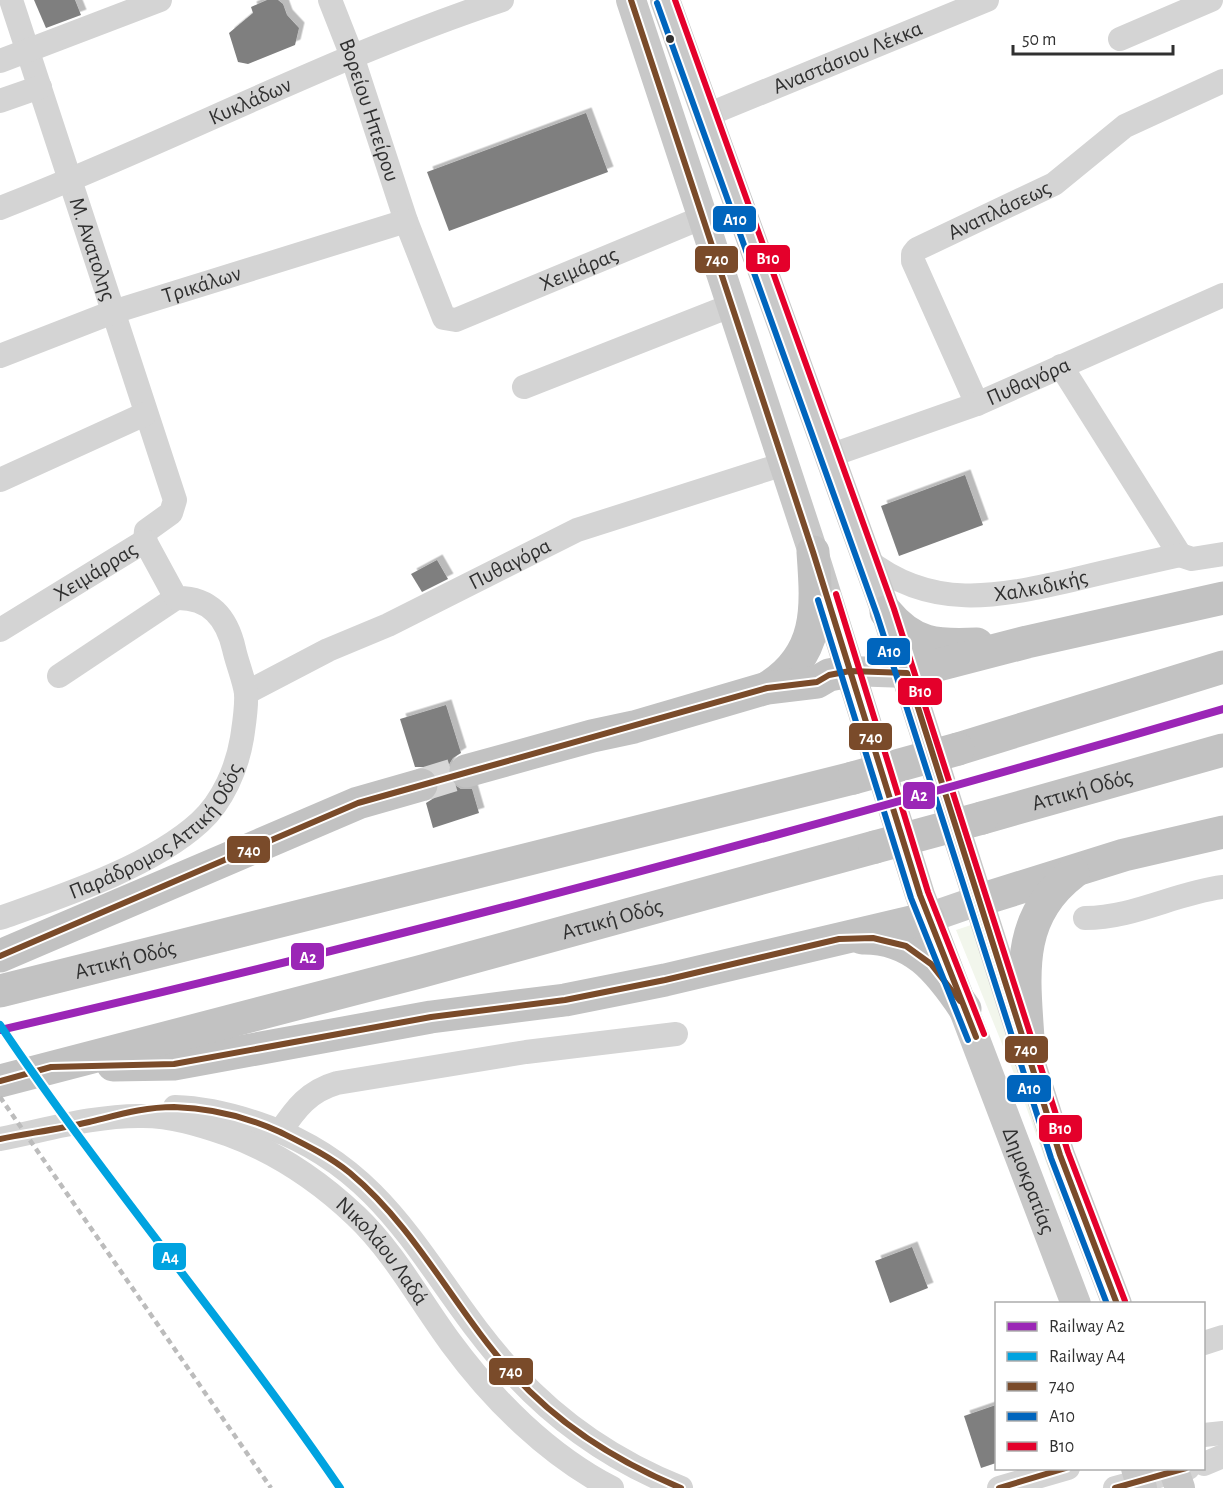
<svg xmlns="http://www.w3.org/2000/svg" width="1223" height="1488" font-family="'Alegreya Sans',sans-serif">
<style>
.green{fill:#f2f6ec}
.building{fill:#7f7f7f;filter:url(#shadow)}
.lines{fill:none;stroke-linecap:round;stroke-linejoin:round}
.highway-tunnel{stroke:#d6d6d6;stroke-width:33;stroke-dasharray:33 16;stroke-linecap:butt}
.minor{stroke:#d4d4d4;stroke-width:24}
.major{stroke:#c8c8c8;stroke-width:30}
.highway{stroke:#c2c2c2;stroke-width:33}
.rail{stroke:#bcbcbc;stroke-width:4.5;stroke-dasharray:6 4.5;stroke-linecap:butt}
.highway-bridge{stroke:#c2c2c2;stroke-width:33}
.bus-1-casing{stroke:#fff;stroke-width:10}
.bus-2-casing{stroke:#fff;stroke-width:10}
.bus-3-casing{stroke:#fff;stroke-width:10}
.bus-1{stroke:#7a4b2a;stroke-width:6}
.bus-2{stroke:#0065bd;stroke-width:6}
.bus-3{stroke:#e4002b;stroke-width:6}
.rail-1-casing{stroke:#fff;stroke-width:12}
.rail-2-casing{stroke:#fff;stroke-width:12}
.rail-1{stroke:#9b26b6;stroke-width:8}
.rail-2{stroke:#00a3e0;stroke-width:8}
.bus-dot{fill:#303030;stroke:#fff;stroke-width:2}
.labels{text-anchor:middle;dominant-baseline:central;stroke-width:6;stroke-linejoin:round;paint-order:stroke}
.street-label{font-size:22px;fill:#303030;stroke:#fff}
.line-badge{stroke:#fff;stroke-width:2}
.badge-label{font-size:16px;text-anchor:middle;font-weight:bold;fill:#fff}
</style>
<defs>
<filter id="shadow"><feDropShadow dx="5.5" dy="-5.5" stdDeviation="0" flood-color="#0004"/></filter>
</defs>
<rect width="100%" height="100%" fill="#fff"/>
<path class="green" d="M977,923L1069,1198L1060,1201L1015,1076L956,930Z"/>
<g class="building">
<path d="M34,0H75L81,15L46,28Z"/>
<path d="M267,0H278L283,4L287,15L299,28L295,45L248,64L238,62L229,33L253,13L251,7Z"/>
<path d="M586,113L608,172L449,231L427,172Z"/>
<path d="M965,475L983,525L899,556L881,506Z"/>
<path d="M437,560L448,579L422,592L411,574Z"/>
<path d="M446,705L461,753L453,758L448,766V777L453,784L461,789H472L479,813L433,828L426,803L434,798L439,790V779L434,772L426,767H415L400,719Z"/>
<path d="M912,1247L928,1288L890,1303L875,1261Z"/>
<path d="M996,1405V1463L981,1468L964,1416Z"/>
</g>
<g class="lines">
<path class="highway-tunnel" d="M421,785L466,771"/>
<g class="minor">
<path id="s1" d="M11,0L175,500L171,513L146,531L145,541"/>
<path id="s2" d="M330,0L352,56L406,221L444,318L456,320L701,218"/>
<path d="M1120,39L1211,0"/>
<path d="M0,61L160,0"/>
<path d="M0,101L40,87"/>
<path id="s3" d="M707,115L987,0"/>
<path id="s4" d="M0,208C169,143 330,57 502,0"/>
<path id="s5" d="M0,356L113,312L406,221"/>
<path d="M1061,366L1180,555"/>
<path d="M524,387L730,306"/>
<path id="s6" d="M977,404L913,261V254L917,249L1054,184L1125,126L1223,81"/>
<path id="s7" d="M829,456L977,404L1223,295"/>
<path d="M0,480L145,414"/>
<path id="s8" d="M866,559C931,611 997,597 1072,580C1108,571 1144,563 1180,555L1192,559L1223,554"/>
<path id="s9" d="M0,630L145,541"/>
<path d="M59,676L176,598"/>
<path id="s10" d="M246,693L328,650L388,625L577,530L784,464"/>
<path id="s11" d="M0,918C62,896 151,867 200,822C223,801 237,768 242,738C244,724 247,707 246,693C244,679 237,663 234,649C227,618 210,597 176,598L145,541"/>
<path d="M1085,918C1134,918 1175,893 1223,887"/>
<path d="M175,1107C208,1108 238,1116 268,1127C397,1174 429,1283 514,1374C562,1426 616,1462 681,1488"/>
<path d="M280,1132C296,1108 309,1091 337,1083L526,1052L676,1034"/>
<path id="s12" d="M0,1139C46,1130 96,1115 143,1116C172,1116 200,1125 227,1134C276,1152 318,1180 356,1216C394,1252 420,1301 451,1343C493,1400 548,1455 612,1488"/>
<path d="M1204,1343L1223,1337"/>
<path d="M1204,1435L1223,1433"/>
<path d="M1204,1464L1223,1456"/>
<path d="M999,1488L1068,1468"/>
<path d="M1115,1488L1188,1468"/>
</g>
<g class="major">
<path id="s13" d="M631,0L813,552L920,895L1076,1304"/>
<path d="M665,0L886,612L1060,1155L1117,1304"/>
<path d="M850,671L907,673"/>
<path d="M928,918L980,900"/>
<path d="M1136,1468L1142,1488"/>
<path d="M1173,1468L1180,1488"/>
</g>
<g class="highway">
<path d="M886,612C913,645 937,646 977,644"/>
<path d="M907,673L1027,642L1223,598"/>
<path d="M767,688C821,655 817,607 813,552"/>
<path d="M958,749L1223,667"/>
<path d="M466,771L592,736L634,727L767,688L817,682L829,675L850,671"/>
<path id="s14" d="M982,818L1223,750"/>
<path d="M980,900L1124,855L1223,832"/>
<path d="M862,938C913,937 939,970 965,1009"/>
<path d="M0,956L358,803L421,785"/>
<path id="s15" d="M0,991L853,778"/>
<path d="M1029,1056C1026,986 1010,921 1073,873"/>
<path d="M113,1065L174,1064L431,1017L565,1000L665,980L928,918"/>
<path id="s16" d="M0,1081L419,972L875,847"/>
</g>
<path class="rail" d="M0,1097L271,1488"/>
<g class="highway-bridge">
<path d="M853,778L958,749"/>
<path d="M875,847L982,818"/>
</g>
<g class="bus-1-casing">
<g id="bus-1">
<path d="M631,0L813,552L920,895L976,1037"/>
<path d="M0,956L358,803L767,688L817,682L829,675L850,671L907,673L1060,1155L1117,1304"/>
<path d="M0,1081L51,1067L174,1064L431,1017L565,1000L665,980L839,939L873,938L906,946L931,964L960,1001"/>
<path d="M0,1139C30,1133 60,1129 89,1122C118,1115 144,1107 174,1107C210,1108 247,1117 280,1132C304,1144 329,1156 350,1173C417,1229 455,1310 513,1374C559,1425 618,1462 681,1488"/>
<path d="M999,1488L1066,1468"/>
<path d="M1115,1488L1186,1468"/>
</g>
</g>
<g class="bus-2-casing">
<g id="bus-2">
<path d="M657,3L877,615L1051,1158L1107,1304"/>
<path d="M818,600L911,898L968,1040"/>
</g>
</g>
<g class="bus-3-casing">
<g id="bus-3">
<path d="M675,0L894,609L1068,1152L1125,1301"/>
<path d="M836,594L928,892L984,1034"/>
</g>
</g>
<use href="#bus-1" class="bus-1"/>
<use href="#bus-2" class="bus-2"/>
<use href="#bus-3" class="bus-3"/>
<g class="rail-1-casing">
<path id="rail-1" d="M0,1030C411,936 818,827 1223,709"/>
</g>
<g class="rail-2-casing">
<path id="rail-2" d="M0,1025C107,1184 232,1330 340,1488"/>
</g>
<use href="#rail-1" class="rail-1"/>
<use href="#rail-2" class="rail-2"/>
</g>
<circle class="bus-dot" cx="670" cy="39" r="5"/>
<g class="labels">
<g class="street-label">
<text stroke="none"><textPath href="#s3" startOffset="152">Αναστάσιου Λέκκα</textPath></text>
<text stroke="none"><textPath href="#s4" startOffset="272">Κυκλάδων</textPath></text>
<text stroke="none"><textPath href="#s2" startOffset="117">Βορείου Ηπείρου</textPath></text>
<text stroke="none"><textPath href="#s6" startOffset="261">Αναπλάσεως</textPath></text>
<text stroke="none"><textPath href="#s1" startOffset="262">Μ. Ανατολης</textPath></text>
<text stroke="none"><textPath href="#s2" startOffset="483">Χειμάρας</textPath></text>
<text stroke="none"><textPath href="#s5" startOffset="214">Τρικάλων</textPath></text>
<text stroke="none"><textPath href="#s7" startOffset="213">Πυθαγόρα</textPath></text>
<text stroke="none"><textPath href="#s10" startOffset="294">Πυθαγόρα</textPath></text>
<text stroke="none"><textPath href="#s9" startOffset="112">Χειμάρρας</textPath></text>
<text stroke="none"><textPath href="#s8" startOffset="184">Χαλκιδικής</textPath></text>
<text stroke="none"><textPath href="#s14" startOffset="104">Αττική Οδός</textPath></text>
<text stroke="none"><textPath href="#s11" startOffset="183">Παράδρομος Αττική Οδός</textPath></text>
<text stroke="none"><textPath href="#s16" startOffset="633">Αττική Οδός</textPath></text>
<text stroke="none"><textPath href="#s15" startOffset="129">Αττική Οδός</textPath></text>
<text stroke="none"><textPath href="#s13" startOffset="1246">Δημοκρατίας</textPath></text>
<text stroke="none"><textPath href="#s12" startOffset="429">Νικολάου Λαδά</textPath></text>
</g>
</g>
<g class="line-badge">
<rect x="712" y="205" width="45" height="28" rx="6" fill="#0065bd"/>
<rect x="745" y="244" width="46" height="29" rx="6" fill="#e4002b"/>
<rect x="694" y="245" width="45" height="29" rx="6" fill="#7a4b2a"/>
<rect x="866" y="637" width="45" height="29" rx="6" fill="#0065bd"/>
<rect x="897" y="677" width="46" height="29" rx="6" fill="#e4002b"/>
<rect x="848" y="722" width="45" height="29" rx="6" fill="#7a4b2a"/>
<rect x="902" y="781" width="34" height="29" rx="6" fill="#9b26b6"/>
<rect x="226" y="835" width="45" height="29" rx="6" fill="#7a4b2a"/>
<rect x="290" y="942" width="35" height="29" rx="6" fill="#9b26b6"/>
<rect x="1004" y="1035" width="45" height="29" rx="6" fill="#7a4b2a"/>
<rect x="1006" y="1074" width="46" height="29" rx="6" fill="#0065bd"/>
<rect x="1038" y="1114" width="45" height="29" rx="6" fill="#e4002b"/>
<rect x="152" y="1242" width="35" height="29" rx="6" fill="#00a3e0"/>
<rect x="488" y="1357" width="46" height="29" rx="6" fill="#7a4b2a"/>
</g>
<g class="badge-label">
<text x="735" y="225">Α10</text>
<text x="768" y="264">Β10</text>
<text x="717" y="265">740</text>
<text x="889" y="657">Α10</text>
<text x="920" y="697">Β10</text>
<text x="871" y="743">740</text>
<text x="919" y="801">A2</text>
<text x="249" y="856">740</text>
<text x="308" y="963">A2</text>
<text x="1026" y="1055">740</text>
<text x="1029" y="1094">Α10</text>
<text x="1060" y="1134">Β10</text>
<text x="170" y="1263">A4</text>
<text x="511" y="1377">740</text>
</g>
<rect x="995" y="1302" width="210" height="168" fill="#ffffff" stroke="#acacac" stroke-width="1.5"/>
<rect x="1007" y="1322" width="30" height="9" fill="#9b26b6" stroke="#acacac" stroke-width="1.5"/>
<text x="1049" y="1332" font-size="18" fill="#303030">Railway A2</text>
<rect x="1007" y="1352" width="30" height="9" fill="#00a3e0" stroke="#acacac" stroke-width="1.5"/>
<text x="1049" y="1362" font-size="18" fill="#303030">Railway A4</text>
<rect x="1007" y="1382" width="30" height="9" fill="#7a4b2a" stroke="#acacac" stroke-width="1.5"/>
<text x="1049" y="1392" font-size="18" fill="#303030">740</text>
<rect x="1007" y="1412" width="30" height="9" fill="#0065bd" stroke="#acacac" stroke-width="1.5"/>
<text x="1049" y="1422" font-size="18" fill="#303030">Α10</text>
<rect x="1007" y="1442" width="30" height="9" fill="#e4002b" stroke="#acacac" stroke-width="1.5"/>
<text x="1049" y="1452" font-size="18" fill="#303030">Β10</text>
<path d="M1013 45v9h160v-9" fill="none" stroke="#303030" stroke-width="3"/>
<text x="1022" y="45" font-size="18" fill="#303030" stroke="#ffffff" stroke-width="4.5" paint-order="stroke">50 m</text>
</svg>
